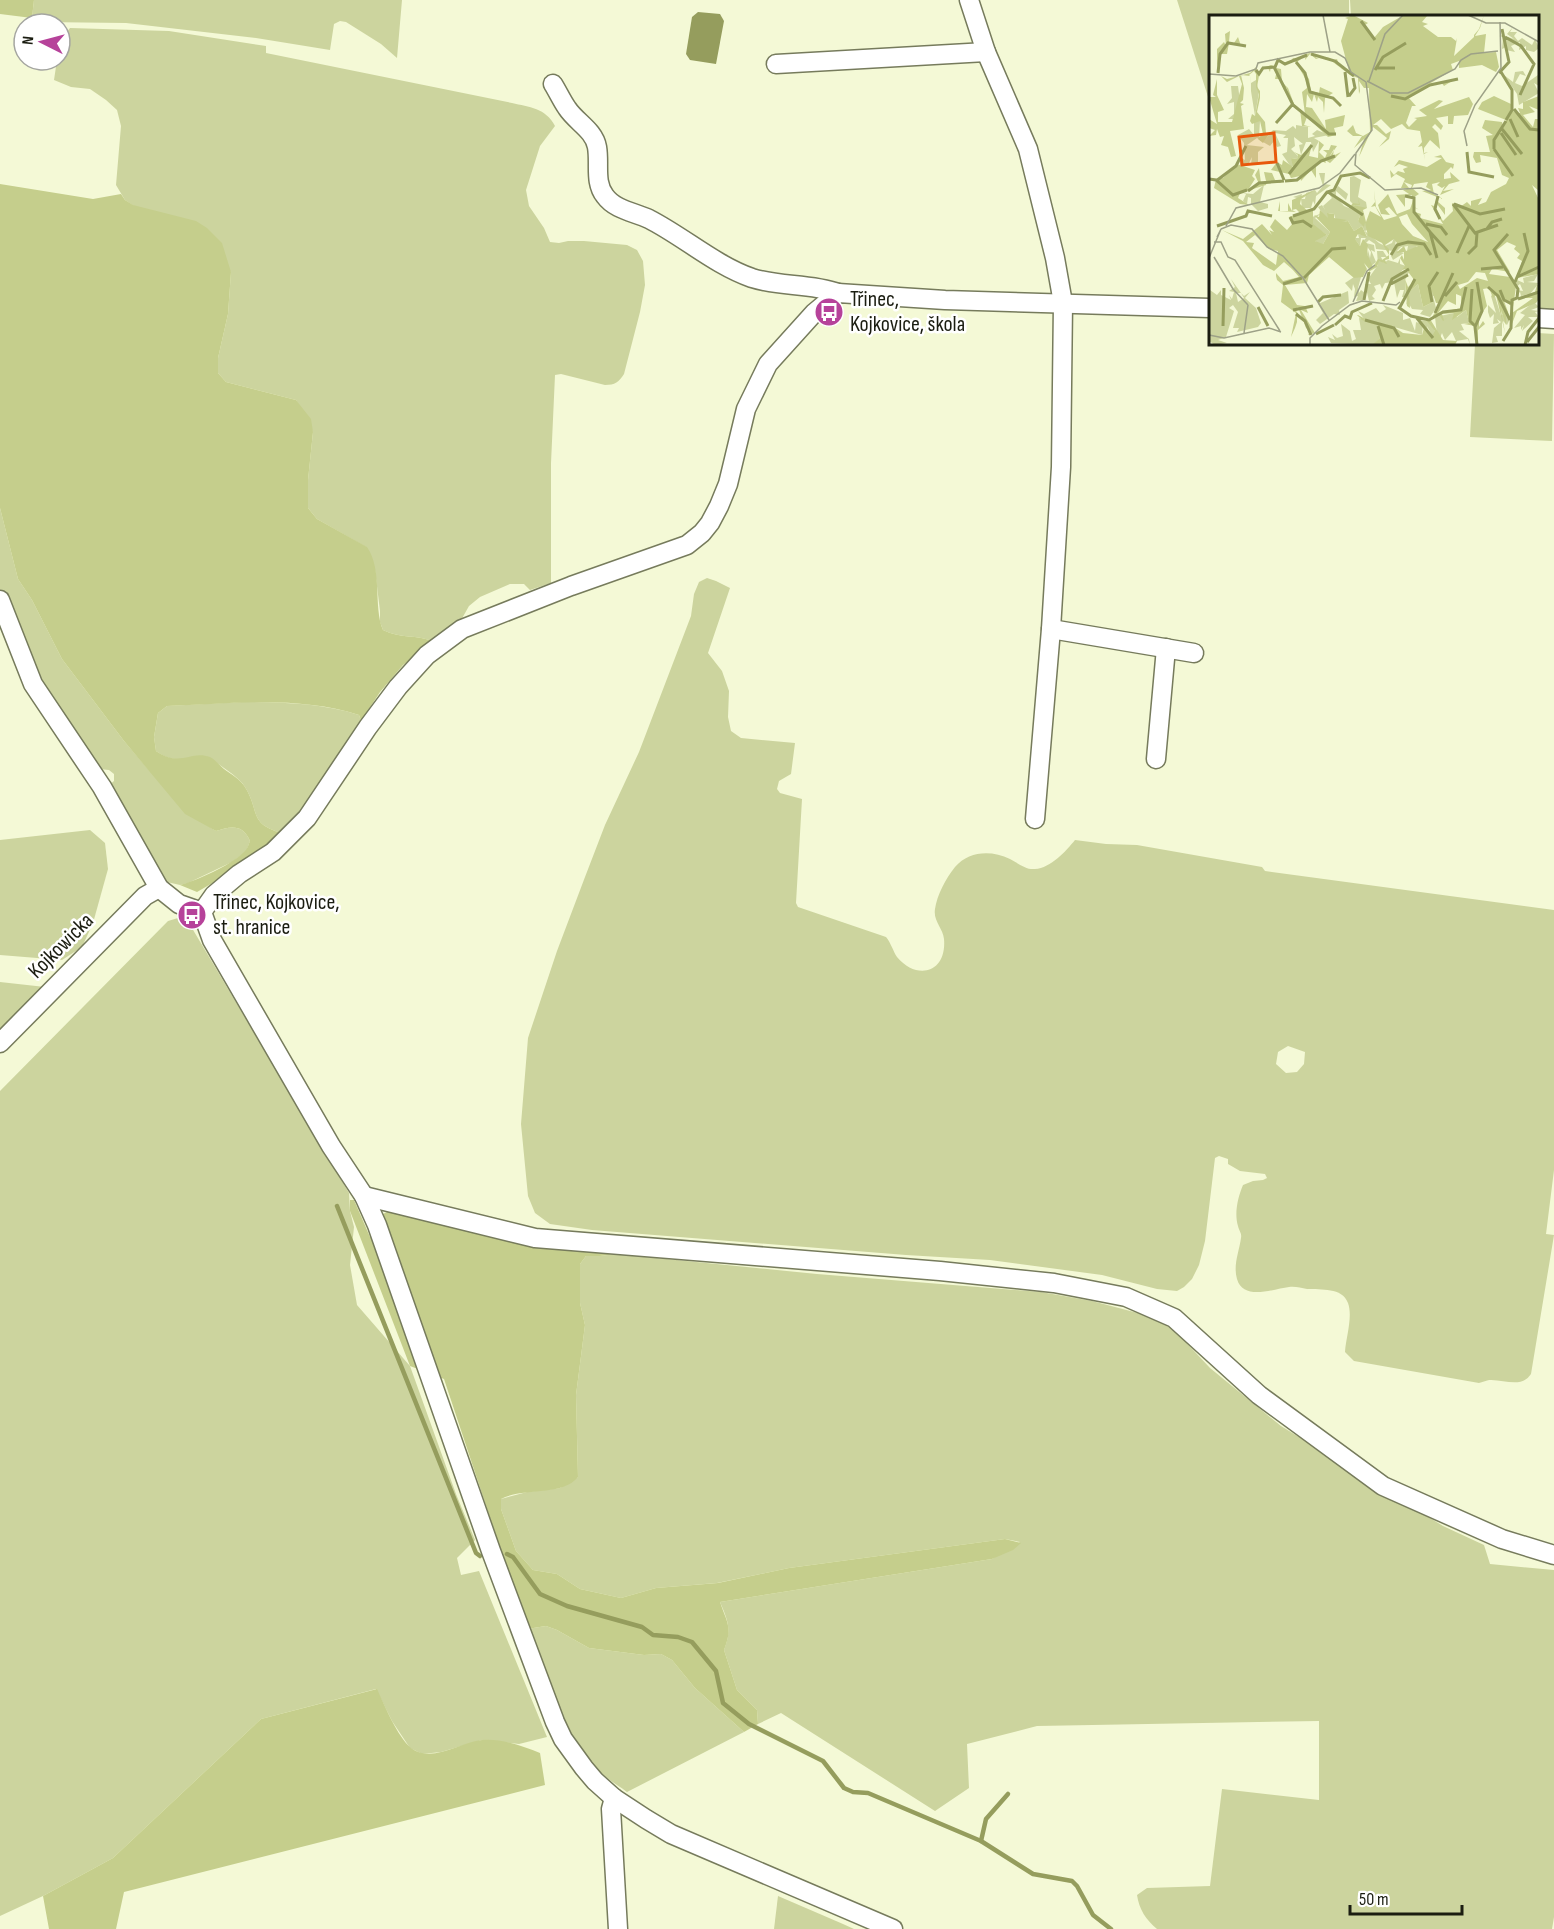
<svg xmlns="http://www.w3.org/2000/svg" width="1554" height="1929" font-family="'Sofia Sans Condensed',sans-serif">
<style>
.green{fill:#ccd49e;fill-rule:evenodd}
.forest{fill:#c5ce8c}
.water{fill:#959d5d}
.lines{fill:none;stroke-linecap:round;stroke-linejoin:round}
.stream{stroke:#959d5d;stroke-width:4.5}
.minor-casing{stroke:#767b5c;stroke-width:21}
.minor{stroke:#fff;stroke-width:18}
.labels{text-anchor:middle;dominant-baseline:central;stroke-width:5;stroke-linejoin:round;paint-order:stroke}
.poi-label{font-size:22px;fill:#1b1d11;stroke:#fff;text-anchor:start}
.street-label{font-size:22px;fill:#1b1d11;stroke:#fff}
.inset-river{fill:none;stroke:#959d5d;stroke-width:3}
.inset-road{fill:none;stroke:#9da187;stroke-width:1.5}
.view{fill:#e8590c;fill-opacity:0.15;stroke:#e8590c;stroke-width:3}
.inset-edge{fill:none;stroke:#1b1d11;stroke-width:3}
</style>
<rect width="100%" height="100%" fill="#f4f9d6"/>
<g class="green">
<path d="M34,0H402L397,58L381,44L346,22L340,21L334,24L330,50L256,38L126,23L40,22L32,18Z"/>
<path d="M1177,0H1349V16H1210V103Z"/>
<path d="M1350,0H1554V309H1538V16H1351Z"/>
<path d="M70,28L169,31L266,46V53L512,103C529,107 546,108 555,126L540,146L526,190L529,206L544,228L550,242L559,243L568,241H584L627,245L637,250L643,261L645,285L640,312L624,374C619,382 615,385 605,385L561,374L555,375L551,463V583L530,590L524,584H510L480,597L469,606L460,622L434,642C417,634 400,639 383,630L380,622V611L375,570L366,547L317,519L308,508V480L313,432L296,400L226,382L218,373V358L228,314L231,272L125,200L116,185L121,126L117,110L106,100L90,89L71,87L54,80L57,60H60V41Z"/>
<path d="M1538,333L1554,334L1552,441L1470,437L1475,344H1538Z"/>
<path d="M0,508L18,579L32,600L62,659L124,741L148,769L202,822L216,831C231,826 243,824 250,841L246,852L232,862L188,883L180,885L167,882L107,787L114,781V774L109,770L99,769L55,704L32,665L0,592Z"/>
<path d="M707,578L716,581L730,588L708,653L722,671L729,691L728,717L731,731L741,738L795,743L791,774L779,781L777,789L780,793L802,799L796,903L798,907L886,937C891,943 893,951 897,957C917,981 947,973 944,939C943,928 933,921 935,909C937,895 946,878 955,867C969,851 991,850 1010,859C1018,863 1026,870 1035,869C1051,868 1066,851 1075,840L1106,844L1137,845L1262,867L1265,871L1554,910V1170L1546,1234L1554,1235L1531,1374C1521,1389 1504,1379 1489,1380C1488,1380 1480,1383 1479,1383L1354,1361L1345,1352C1346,1337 1353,1317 1348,1303C1342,1287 1321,1290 1307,1289C1301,1288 1295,1286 1289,1287C1273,1289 1243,1301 1237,1279C1233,1265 1239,1252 1241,1238C1242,1233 1239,1231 1238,1226C1234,1213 1238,1197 1243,1185L1253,1181L1263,1180L1267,1178L1265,1174L1240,1171L1228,1164V1159L1219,1156L1215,1158L1205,1241L1199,1265L1192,1279L1184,1287L1177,1291L1157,1289L1102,1275L990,1260L906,1255L592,1230L550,1224L535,1213L528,1196L521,1124L528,1038L557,951L585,877L605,825L639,752L691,616L694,594L699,582ZM1288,1046L1305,1052L1304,1064L1297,1072L1286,1073L1276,1064L1278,1052Z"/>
<path d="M242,702C281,702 322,703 359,715L361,721L343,756L319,792L300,811L290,829L284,834C247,823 261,813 245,787C239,777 223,768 213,760C203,752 193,759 182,759C172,760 164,757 156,751L154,737L158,713L167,706Z"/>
<path d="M90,830L105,843L108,869L93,923L82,947L62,960L0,955V840Z"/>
<path d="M178,918H186L349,1193L350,1211L354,1227L350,1265L357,1305L410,1366L456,1494L475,1540L457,1558L461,1575L479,1571L547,1737L519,1744L482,1740L441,1752L422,1754L410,1748L392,1721L376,1689L261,1719L113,1858L43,1896L0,1916V1091L168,921Z"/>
<path d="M0,982L45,987L0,1034Z"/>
<path d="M616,1254L817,1274L1041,1292L1092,1301L1157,1318L1181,1337L1210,1368L1281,1426L1443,1526L1484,1545L1490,1564L1554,1570V1917L1552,1929H1157C1146,1920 1139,1909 1137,1895L1147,1888L1210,1886L1222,1789L1319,1800V1721L1037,1726L967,1744L969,1788L935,1811L781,1713L758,1724L757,1710L737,1690L724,1650C732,1629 728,1621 720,1602L992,1559L1020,1542L1005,1539L789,1568L717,1583L656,1588L621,1598L580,1589L557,1574L533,1570L516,1551L501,1509V1499L527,1492L560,1488L578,1477L576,1395L585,1325L580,1303V1264L586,1256H600Z"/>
<path d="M546,1626L557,1630L589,1648L644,1655L661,1654L672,1660L695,1688L744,1732L627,1792C619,1786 609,1780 601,1773C565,1740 545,1674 527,1629Z"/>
<path d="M778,1896L843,1924L854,1929H774Z"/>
</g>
<g class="forest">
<path d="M0,0H34L32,18L0,14Z"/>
<path d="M0,184L93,199L121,194L125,200L133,205L196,221L207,228L222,243L231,272L228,314L218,358V373L226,382L296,400L311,419L313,432L308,480V508L317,519L367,547C383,570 373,607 383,630C400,639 417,634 434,642L403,665L380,692L361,721L359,715C297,695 231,704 167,706L158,713L154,737L156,751C181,768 190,750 210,757C215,759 220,766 224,769C231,774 241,780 245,787C261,813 247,823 284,834L228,874L197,892L180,885C198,880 229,866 243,853C247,850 248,846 250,841C243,824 231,826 216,831L185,814L124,741L62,659L32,600L18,579L0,508Z"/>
<path d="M350,1200H354L370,1237L383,1214L393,1209L617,1249L616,1254L600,1256H586L580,1264V1303L585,1325L576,1395L578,1477C562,1497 523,1487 501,1499V1509L516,1551L533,1570L557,1574L580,1589L621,1598L656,1588L718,1583L789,1568L1005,1539L1021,1543L1013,1550L992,1559L720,1602C727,1623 733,1627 724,1650L737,1690L757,1710L758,1724L744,1732L695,1688L672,1660L661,1654L644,1655L589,1648L557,1630L546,1626L527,1629L444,1379L410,1366L350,1211Z"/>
<path d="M377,1689C385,1706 397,1736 411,1748C432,1764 460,1742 482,1740C500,1738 523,1746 540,1753L545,1785L124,1892L116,1929H49L43,1896L113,1858L261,1719Z"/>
</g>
<path class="water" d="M698,12L720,14L724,21L716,64L690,60L686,54L692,17Z"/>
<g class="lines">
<g class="stream">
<path d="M337,1206L476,1553L480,1556"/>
<path d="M507,1554L513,1557L540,1594L567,1606L642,1627L653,1635L678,1637L692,1642L716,1671L723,1703L749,1724L823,1761L844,1788L853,1792L868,1793L981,1841L1033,1874L1072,1881L1077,1886L1093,1915L1111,1929"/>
<path d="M981,1841L986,1819L1008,1794"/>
</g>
<g class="minor-casing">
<g id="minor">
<path d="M969,0L986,52L1028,149L1055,258L1063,303L1061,467L1051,629L1035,819"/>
<path d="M776,64L986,52"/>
<path d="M553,84C558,92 562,101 567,108C576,122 594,130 597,147C600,164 594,182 605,196C615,210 634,212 649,219C684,237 715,265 752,278C780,287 810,283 838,293"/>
<path d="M1538,318L1554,319"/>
<path d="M0,600L33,684L102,787L159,888L179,904L202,912"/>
<path d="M1051,629L1194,653"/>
<path d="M1156,759L1166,648"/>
<path d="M0,1043L145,896L159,888"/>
<path d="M364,1196L535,1238L940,1271L1054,1283L1126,1297L1174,1318L1259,1395L1383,1486L1502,1539L1554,1555"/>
<path d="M614,1798L611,1809L618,1929"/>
<path d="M893,1929L671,1834L646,1819L614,1798L595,1781L584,1768L563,1739L555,1722L491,1551L377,1225L364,1196L331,1146L212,940L202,912L214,895L239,874L273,852L307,818L368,727L398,687L427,655L462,629L571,586L687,545L702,533L710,523L719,506L728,484L746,409L768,364L814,313L838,293L945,300L1210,308"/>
</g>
</g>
<use href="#minor" class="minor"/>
</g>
<defs>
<g id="bus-disc" transform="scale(1.5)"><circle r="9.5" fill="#b6429a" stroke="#fff"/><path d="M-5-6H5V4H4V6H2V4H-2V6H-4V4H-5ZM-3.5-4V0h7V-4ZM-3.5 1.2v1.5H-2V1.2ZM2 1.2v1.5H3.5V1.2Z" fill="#fff"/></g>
</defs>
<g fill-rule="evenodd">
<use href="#bus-disc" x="829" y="312"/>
<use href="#bus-disc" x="192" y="915"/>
</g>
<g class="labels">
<g class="poi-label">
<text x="850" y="299">Třinec,<tspan x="850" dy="25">Kojkovice, škola</tspan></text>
<text x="213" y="902">Třinec, Kojkovice,<tspan x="213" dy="25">st. hranice</tspan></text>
</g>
<g class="street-label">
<text transform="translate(61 946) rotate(-45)">Kojkowicka</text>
</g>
</g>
<g transform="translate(1209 15)">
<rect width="330" height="330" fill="#f4f9d6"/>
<path d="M304,12L301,17H308L305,21L309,26L313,23L323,30L326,24L330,33L325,37L317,35V31L310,35L311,27L302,31L306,37L297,35V29L295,28L297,32L293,34L294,22L290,21L294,20L296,26L299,22L305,24L298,19ZM314,56L317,61L311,59L306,68L313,71L329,60L330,71L325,68L330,78L310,90L308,79L295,60L304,67L306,57ZM47,65L50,77L46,101L42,76V68ZM22,71H29L31,86L24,104H19L25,99V87L18,89L23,83ZM45,105L51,106L50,122L58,118H59L52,122V126L48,123L38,130L55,132L49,137V152V149H42L43,142L39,150H31L32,143L36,145L35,128L29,120L40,114L45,120ZM87,110L99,112V123L106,121L103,119L108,115L120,120L105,123L110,126L104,137L102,127H97L92,140L90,130L94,129L85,122L86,131L82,134L89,141L88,144L82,143L86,150L82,152L73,139L78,137L79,123H74L77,120L66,118L72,131L68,132L65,126L61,131L54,127L64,115L77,116L84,111L87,114ZM110,158H116L115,169L122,170L107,181L106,190L104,186L102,193H93L92,184L84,182L93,179L92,184H96L97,178L106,175L108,178L114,171ZM145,161L152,165L149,182L157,187L158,193H148L141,186V162ZM55,170L51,187L59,189V193L49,196L42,189V183L39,182L38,189L34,186L37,179L33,178L44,179ZM129,171L139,179L137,185L127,176V182L135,191L152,198L149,206L156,208L160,214L156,216L170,228L176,231L183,228L186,220L190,226L187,225L185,236L192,229L208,230L207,233L198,236L199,231L192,232L188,236L195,238L184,245L182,241L185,236L167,234L166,229L160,225L157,228L165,230L166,237L162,235L167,247L161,252L158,239L159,235L161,243L162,237L154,226L157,223H152L151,231L145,223H150L149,219L158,221L153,211L145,216L139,206L128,209L125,199L119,198L124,204L123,212L109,192L113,190L116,195L114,191L123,183L120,179H125L119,176H126ZM113,198L106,203L121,217L114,229H109L105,225L118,220L96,205ZM168,236H174L178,242H172L175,248L179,245L189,248L191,243V249L197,251L192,257H200L196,265L197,282H193L195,275H191L188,283L185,267L176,268L173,274L171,269L165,271L167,275L163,281L166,284L160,286L156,269H162L159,264L169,250ZM329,259L325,266L318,267L330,268L321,279L312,281L311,277L307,280L308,275L314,276L311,269L307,272L308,265L315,268L314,263ZM148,260L152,262L149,273L150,278L152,275L156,278L155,285L147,286L149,281L145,282L146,274L144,269L143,276L136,268ZM22,264L32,278H27L29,287L35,283L32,278L35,281L41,277L36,283L47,293L52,308L49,312L28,317L30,313H24L29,297L24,290L20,293L25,296L17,322L9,325L18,328L6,330L0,326L1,275L8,280L12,275V280L22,285L20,280L23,284L25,277L20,276L26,272ZM209,269L214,292L224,287L221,271L227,281H224L227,293L221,302L211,299L214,295L203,294L199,287L197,290L200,277ZM139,276L140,288L130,295L131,300L125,299L111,309L107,305L114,298L109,289ZM285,278L292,301L297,296L300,306L298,310L293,305V321H287L289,327L283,328L285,313L292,307L288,304L290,308L284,309L285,299L281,303L279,297V290L287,298L282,281ZM325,287L330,292L322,295L330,296L326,297L330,302H319L324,306L313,316L315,310L312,315V311L305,313L316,300L311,298ZM174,290L194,298V305L201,303L206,316L207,307L213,309L210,305L221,306L228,320L226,302L245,298L248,302L257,295L260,308L252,309L255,315L250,316L260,324L261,330L259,324L247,326L243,317L236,325L233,318L231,323L224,322L218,311L220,321H216L214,309L213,320L175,309L187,319L175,321L169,310L171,323L164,330L122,328L119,322L126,325L123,319L128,323L134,321L132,309L141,316L143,326L147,324L144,315H152L150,303L156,305L149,296L155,299L167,293L171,298L177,294Z" fill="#ccd49e"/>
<path d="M144,0L159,8L156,10L165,23L174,12L193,1H218L213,7L219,9L214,11L229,22H242L247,26L248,23L245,41L265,22V20L270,14L275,0L271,13L266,21L277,19L275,38L287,37L290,52L287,57L273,50L250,53V46L242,49L244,55L215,72L231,67L245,65L243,66L235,71L232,67L223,69L199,82L207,91H203L197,108L200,112L208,104L205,103L218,101L210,95L230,85L234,86L225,94L260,82L264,89L259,100L245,101L244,109H239V101L227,103L234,111L232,115L226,109L223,112L229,118L231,134L221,125L215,133V138L219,137L215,139L216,145L213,131L209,132L213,127L211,116L198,114L193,109L182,114L172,104L164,110H168L177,119L182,116L180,124L170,132L178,123L164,112L150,142L155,124L145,133L153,121H144L138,116L144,110L147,118L154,121L161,117L160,73H155L150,66L151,76L150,79L149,63L141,60L120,44L117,45L113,42L107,44L101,39L96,45L97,39L101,38L108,43L113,42L121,43L123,46L128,44L131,52L140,56L132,26L139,4L136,3ZM21,16L20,27L25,28L29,22L32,31L20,28L18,39H11L8,53V34L15,27L17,31L16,19ZM84,43L92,44L88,47L100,64L102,76L110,78L111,72L124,78L116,83L115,98L114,87L109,82L108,87L105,79L103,87L98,79L97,92L103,93L117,114L116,105L136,100L134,111L125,113L127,120L119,122L98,102L95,110L102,112L93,111L91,94L96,99L93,77L98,73L97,65L87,47L82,46ZM69,44L72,45L74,49L80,46L75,50L70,46L67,53L72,54L73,67L79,73L85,89L90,93L83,90L77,97L83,87L77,72L75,75L71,64H66L68,55L62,51L61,57L59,53L51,55L48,72L51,76V83L48,97L56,107L57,118H61L54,128L49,124L54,119L51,106L43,109L41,106L43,99L46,101L50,79L47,72V59L45,56L40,60L41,61V62L43,88L41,61L32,60L35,73L34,85L31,88L35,89L32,91L35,114L21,116L27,141L22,142L19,132L12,130L15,121L11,122L8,114L7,120L0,121L6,115L0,113V104L8,109L0,82H7L4,80L8,64V80L15,95L9,97V107H23L33,69L30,61L18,67L12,61L18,64L41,58L47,52L49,59L52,54L62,50L65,51ZM295,63L304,75L303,95L307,98H311L309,93L314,94V87L330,81V95L320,91L326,97L314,100L324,112L326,104H330V176L323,170L330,185V259L308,263L313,246L308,243L311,239L305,234L307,231L298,227L288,235L301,257L283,254L280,259L301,262L305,267L308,265L304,292L295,286L299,297L300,304L297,297V310L292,295L296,318L287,280L284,283L280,273L274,274L278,291L270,302V312L274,306L276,309L269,315V330L266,311L255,309L260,308L257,295L243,305L245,298L233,299L235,305L243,299L234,306L231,301L223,302L232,288H227L223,276L224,287L214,292L209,269L200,277L201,293L198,291L196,264L199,272L206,266L197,254L193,255L196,251L191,243L193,240L195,245V237L187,238L195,231L197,236L209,231L192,229L184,239L188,228L185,224L176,230L180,234V244L176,245L178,249L170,246L168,252L161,256V264L160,254L155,248L158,254L154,262L145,263L120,242L100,260L98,268L76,270L88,290L103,292L97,293L99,298L92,295L106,318L99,320L102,316L97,313L89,292L87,296L92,302L88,301V307L86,313L82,322L87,298L72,287L74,270L68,265L67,261V258L74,266L90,262L77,247L84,255L75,247L65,256L54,250L34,226L13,215L34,224L53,209L63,220L60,215L65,217L61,212L66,204L78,215L84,208L80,202L91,198L87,194L83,195L87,197L69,196L71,186V196H79V188L83,196V185L106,175L92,184L91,189L100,197L104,194V209L118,220L106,226L114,229L121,217L105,200L110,202L111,195L119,203L118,198L125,199V203L138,205L133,207L139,206L145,216L153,211L158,222L149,219L146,224L151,231L154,224L159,230L158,239L164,252L169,244L173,245L180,240L173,228L159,221L156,208L155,212L149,206L152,198L140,193L144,188L150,189L149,183L151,190H144L158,193L154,195L157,207L161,196L172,202L166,191L162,192L166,187L165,175L167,192L175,205L188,201L180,192L176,194L181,200L172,199L169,190L179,179L188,199L201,194L205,183V192L211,195L206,193V197L212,199L211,203L234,209L222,190L225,191L228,182L213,176L222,175L217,172L219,167L205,169L203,173L210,179L202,184L203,180L196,181V192L187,180L200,179L194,175L202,173L203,170L195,167L200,173H192L196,164L187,159L182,163L181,155L185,160L189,156L196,158L194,154L199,152L190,149L185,152L190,145L218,152L233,143L225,142L232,140L237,147L245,149L244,154L242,152L235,159V164L242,163L241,157L251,166L240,169L234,176L245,174L231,180L236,171L233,173L228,170L231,167L223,169L225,179L234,184L229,182L228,186L236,193V200L228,189L227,195L234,206L244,196L243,188L251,192L258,187L262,191V186L273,183L269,190L277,187L282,177L297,169L300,163L293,160L288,143L271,140L272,147L267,148L264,142L265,137H281L277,121L284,120L273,113L276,105L293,107L294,112L297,105L269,94L273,87L285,81L302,89V75ZM198,199L203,209L219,227L204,221L193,209L190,202ZM46,220L60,234L69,236L67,250L43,233L45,228L37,227ZM267,257L276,258L279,266L268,263L251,274L249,270L259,267ZM247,279L252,281V293L229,298L239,286L247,290ZM110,126L115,130L110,137L116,143L118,138L114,135H120L122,130L128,131L119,144L125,134L124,141L132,137L121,148L116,145L117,148L112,146L107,150V163L102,155L92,166L91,161L82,163L80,159L62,155L68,147L73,150L74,145L84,152L82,143L88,144L89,140L85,137L92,140L103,130L100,141L109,143ZM28,149L46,155L43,161L46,164L39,175L50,169L46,160L50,153L52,168L57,166L55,157L63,158L66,165L72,167L75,162L76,165L71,168L58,166L57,170L31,178L29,183L40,190L31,189L5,173L7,164L14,163ZM328,270H330V284L327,288L308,296L301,314L303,298L324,283H308L326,277ZM148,300H149L164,308L182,310L194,318L213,320L215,313L219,322L213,307L223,321L226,316L217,305L221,304L234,325L248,326L246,330H163L171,323L169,310L163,309L153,305Z" fill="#c5ce8c" fill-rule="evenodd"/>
<path class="inset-river" d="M152,6L166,25M296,22L312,31L325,49L311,80M102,39L126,46L145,61M87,47L96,58L101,77L124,83L132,91M65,52L84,90L120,119H127M167,53H186M47,55L50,59L54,53L66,52L69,45L76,49L98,40M166,55L174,42L197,28M136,57L139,82M292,57L303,75V95L297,105M9,58L11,39L19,28L37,31M290,58L300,47L293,14M140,81L146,73L144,63M182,81L196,84L221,70L249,64M305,94L321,114L330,115M301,104L309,122M67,108L83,90M293,114L313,139M292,118L307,140M285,134V125L297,106M285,134L304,161M258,137L260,157L285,162M68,148L75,165M80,159L103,130M0,164L7,165L24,180L38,175M7,166L27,151L37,131M76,166L88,165L112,146L126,141M39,176L50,168L75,166M119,177L154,200M196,181L205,183V197L221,217L228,243M229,181L226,194L231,204M244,189L266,218L289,210M245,189L271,199L296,194M84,201L105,194L118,177L125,175L132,161L151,158L161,163M81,202L84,208L94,206L103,212M217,209L232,212L238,220M8,211L37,201L39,196L63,201M277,215L283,207L293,204M221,217L239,237M248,238L260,211M259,239L267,231L268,218M182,240L188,230L199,227L215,229L222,240M272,254L294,252M308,262L330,252M95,263L123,234L137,233M306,267L319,236L315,218M74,269L93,263M182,269L199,260M279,272L289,281L301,305M263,274L261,306L266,311M291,275L295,285L303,289M236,281L248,267M309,284L330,277M155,285L160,257M174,286L183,264L200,254M109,287L114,282L132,280M223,287L220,271L229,257M49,292L59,311M189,292L202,301L220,305L234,297L252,295L257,272M191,292L206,264M84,295L104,291M226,298L244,258M87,299L96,306L102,320M207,302L224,323M156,305L185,313L190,322M126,310L136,301L141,303L143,297L163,288M14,311L15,273M169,311L175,330M107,319L125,310M294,326L302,313L303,285L308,283L309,274L285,235L299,219M318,327L330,312M268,330L266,312L273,296L268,267M316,330L319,317L330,303"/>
<path class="inset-road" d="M114,0L121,37M259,0L277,8H296L330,27M0,59L27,61L47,54L49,48L101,37H126L136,43L142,57L157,67M158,66L181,78H199L246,54L252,45L262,39L289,36M160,66L176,19L194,0M157,67L163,115L147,138L146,150L176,175L212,173L229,180M258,131L255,116L266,90L292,53L291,7M17,211L27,193L110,173L131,158L146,139M12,214L22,210L43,214L58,232L74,241L94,263L120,305M5,227H12L19,242L26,245L71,316M5,242L24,274L39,290M0,243L12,214L8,222M144,287L158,256L166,250M35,318L39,290M0,320L15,323L60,313L72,317M101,330V323L113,311L141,290L153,286L187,290L191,287"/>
<path class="view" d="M65,118L67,147L33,150L30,122Z"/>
<rect width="330" height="330" class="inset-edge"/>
</g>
<g transform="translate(42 42) rotate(276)"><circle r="28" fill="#ffffff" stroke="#a4a5a0" stroke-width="1.5"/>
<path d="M0-4.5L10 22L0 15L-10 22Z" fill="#b6429a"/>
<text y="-9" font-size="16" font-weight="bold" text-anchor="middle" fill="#1b1d11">N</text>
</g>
<path d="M1350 1905v9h112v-9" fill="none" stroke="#1b1d11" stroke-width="3"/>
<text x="1359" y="1905" font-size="18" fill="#1b1d11" stroke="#ffffff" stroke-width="4.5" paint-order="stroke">50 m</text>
</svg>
